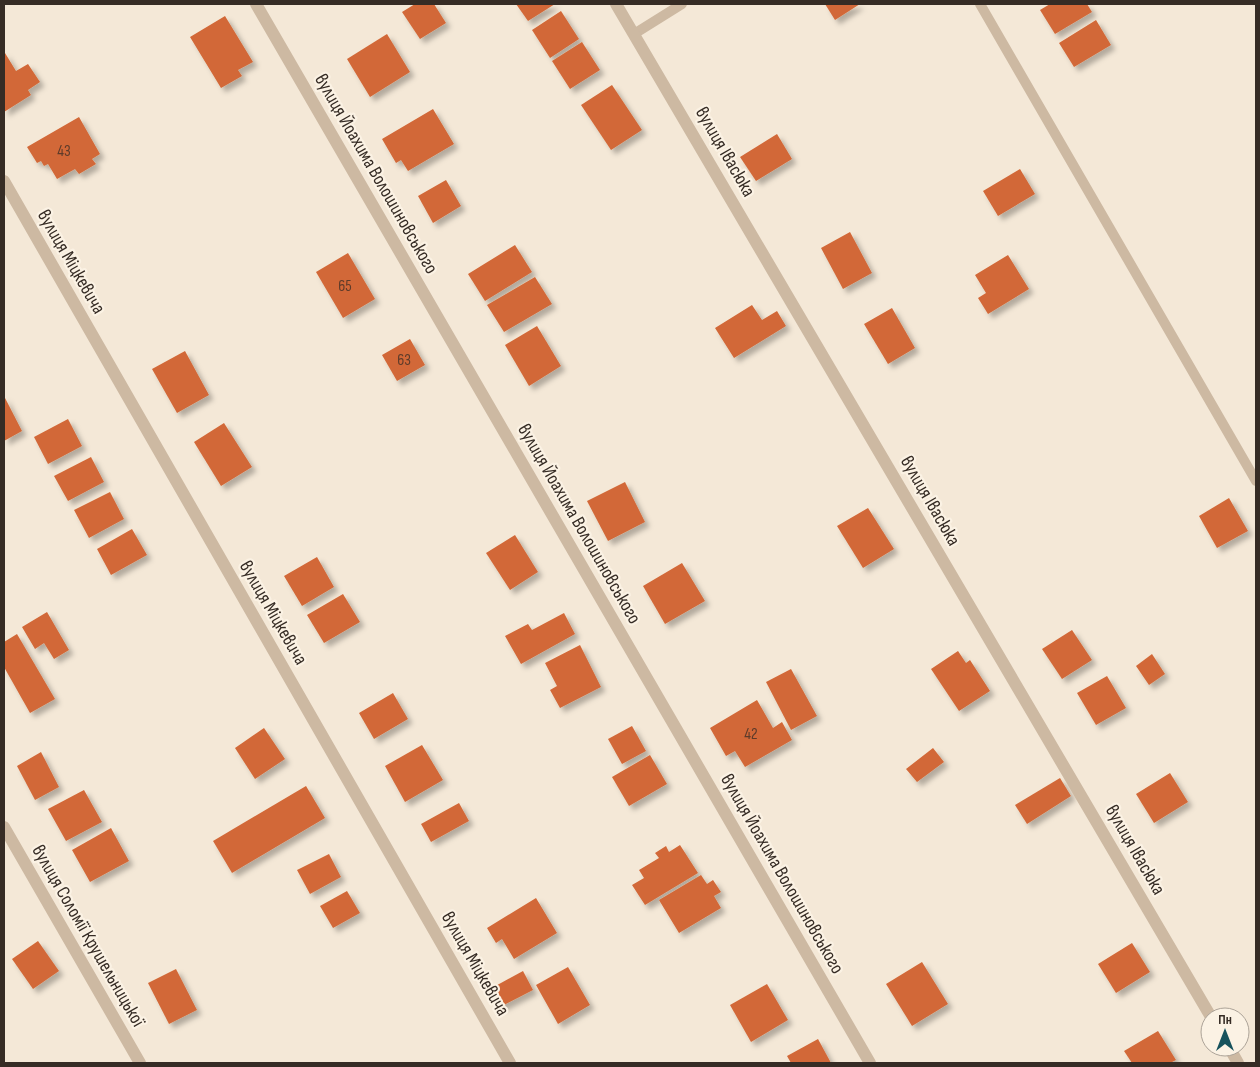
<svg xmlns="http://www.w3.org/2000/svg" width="1260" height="1067" font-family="'Sofia Sans Condensed',sans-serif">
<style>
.building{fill:#d26837;filter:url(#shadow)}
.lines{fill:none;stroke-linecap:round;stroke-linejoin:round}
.service{stroke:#cdb9a2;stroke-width:10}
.minor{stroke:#cdb9a2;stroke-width:12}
.labels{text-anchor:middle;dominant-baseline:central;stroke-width:4.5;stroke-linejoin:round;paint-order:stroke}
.number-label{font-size:16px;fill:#5d3b2a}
.street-label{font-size:19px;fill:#362c25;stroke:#fbf2e4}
</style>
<defs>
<filter id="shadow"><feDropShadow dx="4.5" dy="4.5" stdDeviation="2.5" flood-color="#0004"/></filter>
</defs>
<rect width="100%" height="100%" fill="#f4e8d7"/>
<g class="building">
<path d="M415,4H434L446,23L420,39L402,12Z"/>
<path d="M516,4H555L528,21Z"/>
<path d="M825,4H860L835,20Z"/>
<path d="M1050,4H1087L1092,12L1055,34L1040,10Z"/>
<path d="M561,11L579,39L550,58L532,30Z"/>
<path d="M225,16L253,62L238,70L242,76L221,88L190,37Z"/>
<path d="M1096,20L1111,45L1074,67L1059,43Z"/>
<path d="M387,34L410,72L370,97L347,59Z"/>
<path d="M582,42L600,70L570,89L552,61Z"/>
<path d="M5,53L16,71L28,64L40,82L28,90L31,95L4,112V54Z"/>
<path d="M612,85L642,130L611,150L581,105Z"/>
<path d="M433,109L454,144L408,171L401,160L396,163L382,139Z"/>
<path d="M79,117L100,154L92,159L96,164L79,174L75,169L57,179L48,164L44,166L41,161L37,163L27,147Z"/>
<path d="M777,134L792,159L756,181L740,157Z"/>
<path d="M1020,169L1035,194L998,216L983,191Z"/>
<path d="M446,180L461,206L433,223L418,196Z"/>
<path d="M850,232L872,273L843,289L821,248Z"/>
<path d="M515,245L532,272L485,301L468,274Z"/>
<path d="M348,253L375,299L343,318L316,272Z"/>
<path d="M1008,255L1029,289L988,314L978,298L986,293L975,275Z"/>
<path d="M535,277L552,304L504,332L487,305Z"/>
<path d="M752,305L762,320L777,311L786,326L734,358L715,328Z"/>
<path d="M892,308L915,348L888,364L864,324Z"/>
<path d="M537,326L561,366L529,386L505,345Z"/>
<path d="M410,339L425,365L397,381L382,355Z"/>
<path d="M185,351L209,395L177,413L152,369Z"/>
<path d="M4,396L22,431L4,441Z"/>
<path d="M68,419L82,446L48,464L34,437Z"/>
<path d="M224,423L252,467L221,486L194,442Z"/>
<path d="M91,457L104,482L68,501L54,476Z"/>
<path d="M625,482L645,522L608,541L587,501Z"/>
<path d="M110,492L124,519L89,538L74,510Z"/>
<path d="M1229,498L1248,531L1217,548L1199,516Z"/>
<path d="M868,508L894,549L863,568L837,526Z"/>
<path d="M132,529L147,555L111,575L97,549Z"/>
<path d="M515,535L538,572L510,590L486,553Z"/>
<path d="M317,557L334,587L302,606L284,576Z"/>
<path d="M682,563L705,601L665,624L643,586Z"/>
<path d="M343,594L360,622L324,643L307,615Z"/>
<path d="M47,612L69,650L54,659L44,643L35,649L22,627Z"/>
<path d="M564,613L575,634L521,664L505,636L528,624L532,630Z"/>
<path d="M1072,630L1092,660L1062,679L1042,649Z"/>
<path d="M17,634L55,699L30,713L4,667V642Z"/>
<path d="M580,645L601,687L560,708L550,690L557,686L545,663Z"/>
<path d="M958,651L966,663L970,660L990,691L959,711L931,669Z"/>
<path d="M1152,654L1165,674L1149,685L1136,666Z"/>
<path d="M791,669L817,716L791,730L766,682Z"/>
<path d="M1107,676L1126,708L1096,725L1077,693Z"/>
<path d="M393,693L408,719L374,739L359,713Z"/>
<path d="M757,700L773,728L782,722L792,740L745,767L735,751L726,756L710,728Z"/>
<path d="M632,726L646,751L622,764L608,739Z"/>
<path d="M264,728L285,759L255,779L235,748Z"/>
<path d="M422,745L443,780L405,802L385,766Z"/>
<path d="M933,748L944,762L917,782L906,769Z"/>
<path d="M41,752L59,787L35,800L17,766Z"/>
<path d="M650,755L667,784L629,806L612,777Z"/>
<path d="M1170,773L1188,802L1154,823L1136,794Z"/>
<path d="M1060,778L1071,796L1027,824L1015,805Z"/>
<path d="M306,786L325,818L232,873L213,841Z"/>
<path d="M84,790L102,822L66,841L48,809Z"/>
<path d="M459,803L469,821L431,842L421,824Z"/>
<path d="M111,828L129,861L90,882L72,850Z"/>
<path d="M680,845L698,873L645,905L632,885L644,878L639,870L659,858L655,853L666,846L669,852Z"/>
<path d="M329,854L341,877L310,894L297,870Z"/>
<path d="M701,875L707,884L713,880L721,892L714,896L721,908L679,933L659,900Z"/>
<path d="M347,891L360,913L333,928L320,906Z"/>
<path d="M536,898L557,933L514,959L502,939L496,943L487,928Z"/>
<path d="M38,941L59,971L33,989L12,959Z"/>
<path d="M1132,943L1150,972L1116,993L1098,964Z"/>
<path d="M922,962L948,1004L912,1026L886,984Z"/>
<path d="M568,967L590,1005L558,1024L536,985Z"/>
<path d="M176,969L197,1010L169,1024L148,983Z"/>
<path d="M523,971L533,990L500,1007L490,989Z"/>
<path d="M767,984L788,1020L751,1042L730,1005Z"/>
<path d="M1158,1031L1176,1060L1170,1063H1132L1124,1051Z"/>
<path d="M818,1039L831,1063H791L787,1056Z"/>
</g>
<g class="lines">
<g class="service">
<path d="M980,4L1256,481"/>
<path d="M634,34L682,4"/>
</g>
<g class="minor">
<path d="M256,4L870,1063"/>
<path d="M616,4L1211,1017"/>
<path d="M4,181L510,1063"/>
<path d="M4,827L140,1063"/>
<path d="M1229,1047L1238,1063"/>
</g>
</g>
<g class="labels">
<g class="number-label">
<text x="64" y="151">43</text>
<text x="345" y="286">65</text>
<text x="404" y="360">63</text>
<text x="751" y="734">42</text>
</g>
<g class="street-label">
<text transform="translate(725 152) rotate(60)">вулиця Івасюка</text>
<text transform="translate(376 174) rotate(60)">вулиця Йоахима Волошиновського</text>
<text transform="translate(71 262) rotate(60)">вулиця Міцкевича</text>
<text transform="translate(930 501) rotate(60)">вулиця Івасюка</text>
<text transform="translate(579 524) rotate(60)">вулиця Йоахима Волошиновського</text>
<text transform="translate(273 613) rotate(60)">вулиця Міцкевича</text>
<text transform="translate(1135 850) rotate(60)">вулиця Івасюка</text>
<text transform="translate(782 874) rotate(60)">вулиця Йоахима Волошиновського</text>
<text transform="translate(88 936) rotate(60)">вулиця Соломії Крушельницької</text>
<text transform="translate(475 964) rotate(60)">вулиця Міцкевича</text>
</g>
</g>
<rect width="1260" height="1067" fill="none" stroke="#362c25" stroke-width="10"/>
<g transform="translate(1225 1032)"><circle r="24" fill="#fbf2e4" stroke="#aca398"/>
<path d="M0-4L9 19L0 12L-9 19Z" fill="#17525c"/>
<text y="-8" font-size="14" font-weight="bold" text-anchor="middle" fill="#362c25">Пн</text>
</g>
</svg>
